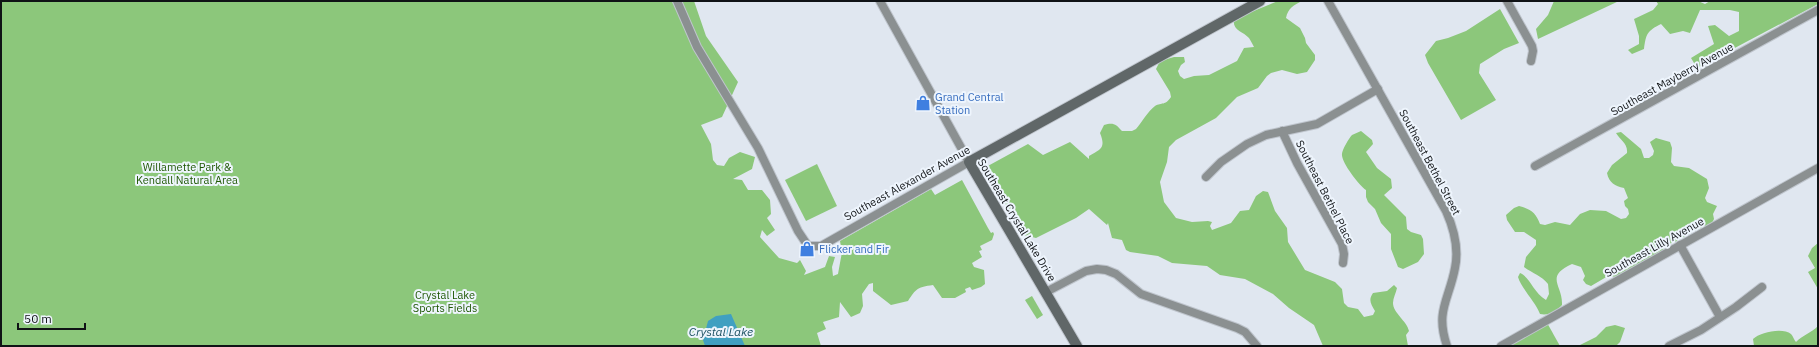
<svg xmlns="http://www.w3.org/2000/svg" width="1819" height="347" font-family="'IBM Plex Sans',sans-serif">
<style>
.green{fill:#8cc77b}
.water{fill:#40a0c1}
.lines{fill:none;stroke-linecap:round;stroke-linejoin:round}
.street-casing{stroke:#bfc5cd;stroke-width:10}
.secondary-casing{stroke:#bfc5cd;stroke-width:12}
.street{stroke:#8b9091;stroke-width:8}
.secondary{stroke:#606768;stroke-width:10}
.labels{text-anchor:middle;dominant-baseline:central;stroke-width:4;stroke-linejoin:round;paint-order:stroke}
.street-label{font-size:11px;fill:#101316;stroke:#eef5fd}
.shop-label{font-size:11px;fill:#366cbe;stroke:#eef5fd;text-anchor:start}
.park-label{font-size:11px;fill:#1f5804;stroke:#eef5fd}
.water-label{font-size:12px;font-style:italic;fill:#1c5163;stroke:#eef5fd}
</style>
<rect width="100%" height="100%" fill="#e0e7f0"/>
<g class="green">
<path d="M1,1H694L706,36L738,82L722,117L701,125L711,144L713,160L717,165L724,166L729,158L740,152L755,157L752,169L733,179L742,180L748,190H762L770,200L771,214L767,218L775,230L767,236L762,230L760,237L779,258L797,263L800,260L806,271L804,275L825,267L829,256L835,257L832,267L833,276L838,274L842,252L840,241L931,189L935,195L962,180L988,228L991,233L993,232L994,234L992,240L980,246L982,250L979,251L982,257L972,263L974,267L984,270L985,284L981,287L972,290L970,287L965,289L966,292L955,298H942L933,285C917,287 916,289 908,301L891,305L873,291V283L869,284L862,294L863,306L860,313L851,317L840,302L839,317L823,322L826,329L817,333L821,346H1Z"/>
<path d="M1278,1H1302C1294,5 1288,8 1286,18L1300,28L1305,38L1306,43L1315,55V60L1307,72L1297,74L1282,70L1271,73L1267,76L1258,88L1237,97L1216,118L1176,140L1169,147L1167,162L1160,182L1164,202L1176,218L1192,222L1208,221L1212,222L1210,226L1212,230L1231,223L1240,211L1249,210L1256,196L1263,191L1268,192L1275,211L1287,228L1288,242L1305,270L1335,282L1342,289L1344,303L1348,307L1358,309L1364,317L1373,315L1375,311C1371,304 1368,300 1373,293L1387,291L1394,285L1397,288C1396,293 1393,298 1393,303C1393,313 1407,321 1409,331L1406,335L1408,346H1323L1314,325L1289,308L1273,294L1245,279L1220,275L1207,266L1172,263L1158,256L1130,252L1126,250L1122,240L1112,238L1108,223L1107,225L1089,209L1076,218L1036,238L1024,235L986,171V167L1028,144L1043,155L1070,142L1089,159V156C1101,149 1106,148 1100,133L1104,125C1113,122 1116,124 1122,131H1132L1136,129C1142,122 1148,111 1155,106C1162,102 1165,106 1171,97L1170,92L1156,69L1160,61L1174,57H1184L1185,62L1181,65L1178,71L1180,76L1184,79L1194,76L1209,75L1237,61L1244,48L1254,47C1253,45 1251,41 1249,38C1243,31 1232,31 1234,19Z"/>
<path d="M1554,1H1619L1538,39L1536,29L1548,15Z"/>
<path d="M1656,1H1698L1705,4L1710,1H1818V4L1697,68L1691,58L1714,44L1708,26L1715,25L1729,36L1739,31V12L1730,10H1700L1690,33L1683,31L1670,34L1661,24C1647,31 1646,34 1644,49L1632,54L1628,50L1639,44V36L1634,19L1653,10L1658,4Z"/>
<path d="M1500,9L1519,43L1504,49L1480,64L1479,73L1496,100L1461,120L1428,63L1425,55L1436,41L1448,38L1466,31Z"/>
<path d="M1361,131L1372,140L1373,144L1366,152L1377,168L1391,179L1392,188L1384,195L1406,217L1407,229L1411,232L1421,235L1423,239L1424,254L1418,262L1403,269L1398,267L1391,249V234L1381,223L1375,209L1368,202L1366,197V190C1359,185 1341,162 1342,154C1342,150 1349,138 1352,135Z"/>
<path d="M1621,132L1641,149L1644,158H1649L1653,155L1654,151L1650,142L1656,138L1670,142L1672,148L1671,162L1674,166L1689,168L1707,179L1709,188L1705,198L1707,202L1717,206L1713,214L1714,219L1712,223L1694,231L1675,242L1665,245L1661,254L1627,278L1608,276L1591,286L1586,284L1583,280L1585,276L1581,267L1572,264C1544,277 1563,285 1562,305C1557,311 1549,316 1540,314C1535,301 1521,288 1518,277L1520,273C1530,277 1533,292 1546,300L1549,294L1548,284C1542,276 1532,273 1524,267L1526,257L1536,245V240L1524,232H1515L1507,220L1506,215L1514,208L1519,206C1531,209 1536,213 1540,224L1545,225L1555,222L1570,225L1580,214L1590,210L1606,211L1621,219L1626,218L1629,214L1628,209L1625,206L1624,201L1628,198L1624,188C1615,186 1609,183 1607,173L1612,165L1627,153C1628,143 1620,140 1616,133Z"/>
<path d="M817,164L837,206L806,221L785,180Z"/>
<path d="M1818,243V289L1808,272L1815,268L1808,256L1812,248Z"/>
<path d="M1032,296L1043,315L1037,319L1025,300Z"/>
<path d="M1546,321L1560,346H1501Z"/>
<path d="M1615,325L1625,328L1620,342L1616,346H1578L1596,337L1606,327Z"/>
<path d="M1818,326V346H1754L1753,339C1760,332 1783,327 1791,334C1793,336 1794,340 1796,342C1803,335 1811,333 1818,326Z"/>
</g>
<path class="water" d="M731,314L745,346H705L703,340L708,321L716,316Z"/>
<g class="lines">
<g class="street-casing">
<g id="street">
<path d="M677,1L697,47L758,148L798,231L808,246H821L969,162L880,1"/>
<path d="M1328,1L1446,211C1454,229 1459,249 1455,268C1449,300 1435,311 1447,346"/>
<path d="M1507,1L1532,46L1533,51L1531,61"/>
<path d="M1282,131L1297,163L1342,244L1344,254L1343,263"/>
<path d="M1535,166L1818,10"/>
<path d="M1206,177L1221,162L1247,144L1266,135L1317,124L1378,89"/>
<path d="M1680,245L1720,317"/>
<path d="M1046,292L1086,271L1097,269L1106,270L1116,274L1141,294L1237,328L1245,332L1257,346"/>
<path d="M1501,346L1818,168"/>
<path d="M1669,346L1701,330L1736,307L1762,287"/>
</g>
</g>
<g class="secondary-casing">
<path id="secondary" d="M1077,346L969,162L1260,1"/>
</g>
<use href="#street" class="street"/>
<use href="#secondary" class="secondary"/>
</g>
<defs>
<g id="shop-bare" transform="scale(1.2)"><path d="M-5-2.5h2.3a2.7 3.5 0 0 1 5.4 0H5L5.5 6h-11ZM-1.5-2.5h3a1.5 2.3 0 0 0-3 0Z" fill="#3f7fe0" stroke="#eef5fd" stroke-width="2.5" paint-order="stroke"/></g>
</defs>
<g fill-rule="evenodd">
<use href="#shop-bare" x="923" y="103"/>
<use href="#shop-bare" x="807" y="249"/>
</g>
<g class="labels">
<g class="street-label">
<text transform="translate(1672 79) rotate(-29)">Southeast Mayberry Avenue</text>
<text transform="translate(1430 162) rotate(62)">Southeast Bethel Street</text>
<text transform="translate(907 183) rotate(-29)">Southeast Alexander Avenue</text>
<text transform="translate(1325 192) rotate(63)">Southeast Bethel Place</text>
<text transform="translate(1017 220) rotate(59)">Southeast Crystal Lake Drive</text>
<text transform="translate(1654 247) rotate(-29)">Southeast Lilly Avenue</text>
</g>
<g class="shop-label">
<text x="935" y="97">Grand Central<tspan x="935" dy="13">Station</tspan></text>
<text x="819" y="249">Flicker and Fir</text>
</g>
<g class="park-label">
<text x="187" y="167">Willamette Park &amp;<tspan x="187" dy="13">Kendall Natural Area</tspan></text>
<text x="445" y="295">Crystal Lake<tspan x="445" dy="13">Sports Fields</tspan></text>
</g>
<g class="water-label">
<text x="721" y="331">Crystal Lake</text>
</g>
</g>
<rect width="1819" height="347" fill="none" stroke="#101316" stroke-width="4"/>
<path d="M18 323v6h67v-6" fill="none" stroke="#101316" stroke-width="2"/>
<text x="24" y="323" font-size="12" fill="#101316" stroke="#eef5fd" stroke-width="3" paint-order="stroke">50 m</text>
</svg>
